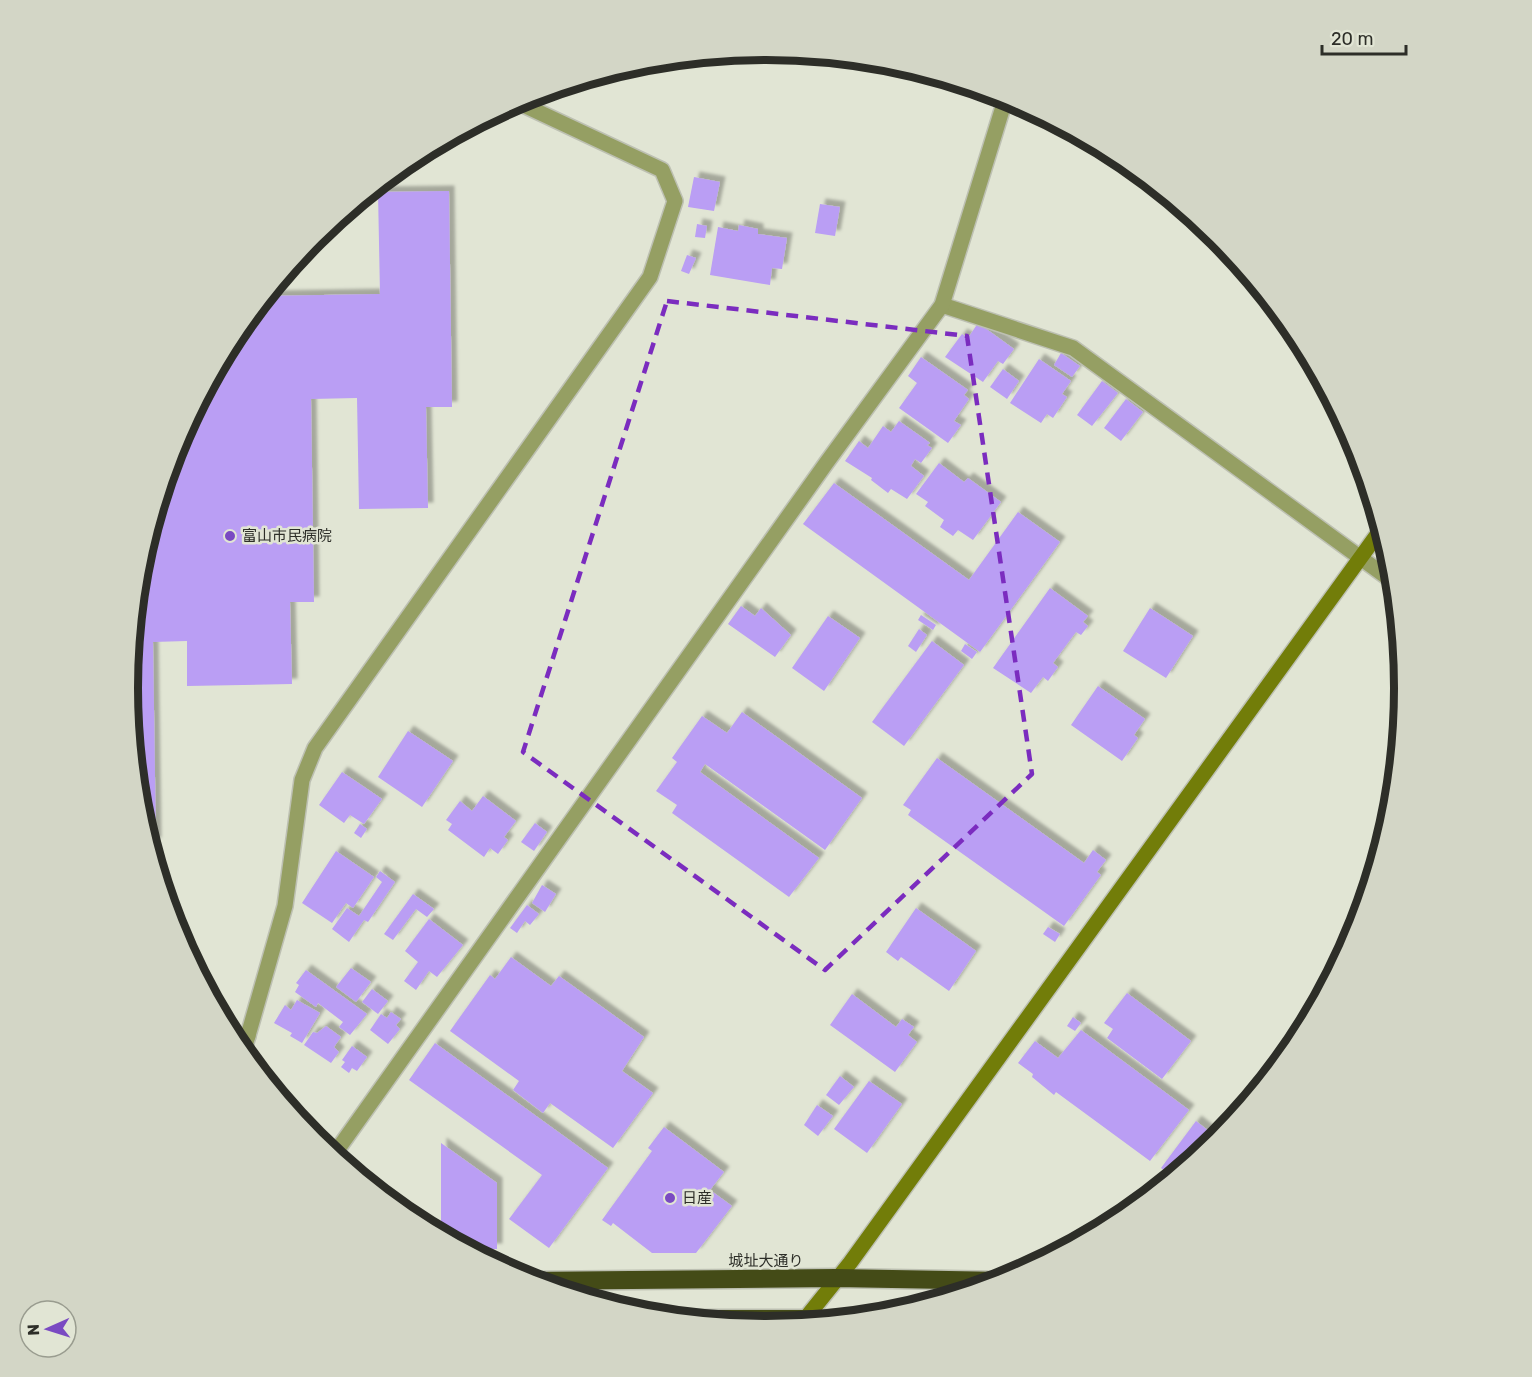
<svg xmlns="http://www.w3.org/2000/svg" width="1532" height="1377" font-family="Rubik,'Noto Sans JP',sans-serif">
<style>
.building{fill:#ba9ef4;filter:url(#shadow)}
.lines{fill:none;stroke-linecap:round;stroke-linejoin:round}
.street-casing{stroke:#bdc0b2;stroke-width:18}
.secondary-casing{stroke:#bdc0b2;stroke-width:18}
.highway-casing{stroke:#bdc0b2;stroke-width:21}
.street{stroke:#959f63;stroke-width:15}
.secondary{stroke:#727d09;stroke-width:15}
.highway{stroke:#444b17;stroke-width:18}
.marked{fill:none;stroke:#7b2cbf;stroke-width:4.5;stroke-dasharray:12 8;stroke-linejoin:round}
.poi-dot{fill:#7a4ac2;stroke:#e1e5d4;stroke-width:2}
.labels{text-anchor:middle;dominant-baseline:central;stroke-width:5;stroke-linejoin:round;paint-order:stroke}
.poi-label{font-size:15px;fill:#2d2e28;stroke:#e1e5d4;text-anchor:start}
.street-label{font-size:15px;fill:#2d2e28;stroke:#e1e5d4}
.rim{fill:none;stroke:#2d2e28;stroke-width:8}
</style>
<defs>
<filter id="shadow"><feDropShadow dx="5.5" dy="-5.5" stdDeviation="1.5" flood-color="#0004"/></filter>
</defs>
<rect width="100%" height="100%" fill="#e1e5d4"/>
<g class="building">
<path d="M694,177L720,182L714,211L688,207Z"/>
<path d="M449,191L452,407H426L428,508L359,509L357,398L311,399L314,602H290L292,684L187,686V641L153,642L156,843H148L139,813L127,688L139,564L176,444L235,333L266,296L380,294L378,192Z"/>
<path d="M820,204L840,207L835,236L815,233Z"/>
<path d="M697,224L707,226L705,238L695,237Z"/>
<path d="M739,225L758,229V234L787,238L782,269L772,268L770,285L710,275L718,227L738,231Z"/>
<path d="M687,255L696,258L689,274L681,271Z"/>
<path d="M978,323L1014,349L1003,364L998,361L983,382L945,357L962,334L968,338Z"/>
<path d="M1061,353L1080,366L1072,377L1054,365Z"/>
<path d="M921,357L968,390L964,395L969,399L954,421L961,425L948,443L899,408L917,383L908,376Z"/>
<path d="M1039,359L1071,381L1062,394L1067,397L1053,418L1047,414L1041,423L1010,403Z"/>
<path d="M1003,369L1019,381L1007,399L990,387Z"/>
<path d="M1102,381L1118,393L1092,426L1077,415Z"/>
<path d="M1126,399L1143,412L1121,441L1104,428Z"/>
<path d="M899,421L930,443L927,445L932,448L921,463L915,459L911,466L924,476L907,499L891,489L888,493L871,480L872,478L845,461L859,441L868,448L883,426L891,432Z"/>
<path d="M939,463L964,482L968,478L1001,502L973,540L958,530L953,536L940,527L944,520L925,506L928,502L916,494Z"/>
<path d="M834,483L969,580L1018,512L1060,542L980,652L803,524Z"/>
<path d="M1050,588L1088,616L1083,622L1088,626L1081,635L1076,632L1053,663L1058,667L1048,681L1043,677L1031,693L993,668Z"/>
<path d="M741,606L755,616L761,608L791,635L775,657L728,624Z"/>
<path d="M1150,608L1193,636L1166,678L1123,651Z"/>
<path d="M921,615L936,625L933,630L918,620Z"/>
<path d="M828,616L860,638L824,691L792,668Z"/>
<path d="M919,629L927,635L916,652L908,646Z"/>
<path d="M932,641L964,665L904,746L872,722Z"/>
<path d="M965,644L977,652L972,659L961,651Z"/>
<path d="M1098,686L1145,719L1134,735L1138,738L1122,761L1071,725Z"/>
<path d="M742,712L862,798L825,850L705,764L700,772L819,858L789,897L672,813L677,805L656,791L677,762L672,758L702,716L727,733Z"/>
<path d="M408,731L453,761L422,807L378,777Z"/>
<path d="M937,758L1084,863L1093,850L1106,860L1097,872L1101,875L1064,926L908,815L911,810L903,805Z"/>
<path d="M342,772L382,799L364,824L350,815L344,823L319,805Z"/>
<path d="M483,796L516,821L504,837L508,840L498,854L490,848L484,857L448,830L452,824L446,820L460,801L472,811Z"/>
<path d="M535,823L547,832L534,851L521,842Z"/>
<path d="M360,824L367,829L361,838L354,833Z"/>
<path d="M336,851L374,877L353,908L346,903L332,923L302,903Z"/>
<path d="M380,871L395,882L368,922L364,920L349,942L332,929L347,908L359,916L382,882L376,877Z"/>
<path d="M542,885L556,894L545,912L532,903Z"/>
<path d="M413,894L434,909L427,917L416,909L393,940L384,934Z"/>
<path d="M527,905L539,914L530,925L525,921L517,933L510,928Z"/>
<path d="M916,908L976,951L949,991L901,957L898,961L886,952Z"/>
<path d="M429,919L463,945L437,977L429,971L416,990L404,981L418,962L405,951Z"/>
<path d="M1048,927L1060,934L1055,942L1043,934Z"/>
<path d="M511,957L551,986L559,976L644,1037L622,1071L653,1093L613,1148L550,1103L543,1113L513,1090L519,1081L450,1031L490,975L495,979Z"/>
<path d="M351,968L371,982L356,1002L336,987Z"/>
<path d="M306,970L367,1014L350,1035L339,1027L343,1022L318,1003L316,1007L295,992L299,985L296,983Z"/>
<path d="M372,989L388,1001L378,1014L362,1002Z"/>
<path d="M1127,993L1191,1041L1162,1079L1107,1038L1113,1029L1104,1023Z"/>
<path d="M852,994L896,1027L902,1019L914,1027L908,1035L917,1042L895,1072L830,1025Z"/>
<path d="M297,1000L320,1013L302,1043L290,1036L292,1033L274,1023L285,1005L291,1010Z"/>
<path d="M391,1012L401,1019L396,1025L400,1029L388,1044L370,1030L381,1014L387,1018Z"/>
<path d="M1073,1017L1081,1023L1075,1031L1067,1026Z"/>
<path d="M326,1026L341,1037L334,1047L339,1052L331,1063L304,1045L313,1032L317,1033Z"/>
<path d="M1081,1030L1189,1110L1150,1161L1056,1092L1054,1095L1032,1077L1033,1074L1018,1063L1035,1041L1058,1058Z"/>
<path d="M435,1043L608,1168L549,1248L509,1219L542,1175L409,1080Z"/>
<path d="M352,1046L367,1057L357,1071L352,1068L349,1073L341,1067L345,1062L342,1060Z"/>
<path d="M840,1076L854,1087L839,1105L826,1095Z"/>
<path d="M869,1081L902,1104L867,1153L834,1129Z"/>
<path d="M817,1105L833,1116L818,1136L804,1125Z"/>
<path d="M1196,1121L1219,1139L1173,1177L1161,1168Z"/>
<path d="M664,1127L724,1172L710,1190L732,1206L696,1253H652L613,1223L611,1226L602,1220L652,1151L648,1148Z"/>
<path d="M441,1143L497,1183V1249H466L461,1247L441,1224Z"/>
</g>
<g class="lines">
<g class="street-casing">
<g id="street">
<path d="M942,305L1073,348L1395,583"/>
<path d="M230,1035L248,1036"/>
<path d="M243,1053L285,906L302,780L315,748L650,277L675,201L662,170L515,101"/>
<path d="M333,1156L827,462L942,305L1006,97"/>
</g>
</g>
<g class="secondary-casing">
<path id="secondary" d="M805,1319L850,1263L1382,528"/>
</g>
<g class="highway-casing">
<g id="highway">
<path d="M527,1281L836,1278L1005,1281"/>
<path d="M675,1319H847"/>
</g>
</g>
<use href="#street" class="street"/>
<use href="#secondary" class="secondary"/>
<use href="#highway" class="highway"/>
</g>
<path class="marked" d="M667,301L967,336L1032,774L825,970L523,752Z"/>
<g class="poi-dot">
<circle cx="230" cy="536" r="6"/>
<circle cx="670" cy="1198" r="6"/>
</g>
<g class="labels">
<g class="poi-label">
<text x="242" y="536">富山市民病院</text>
<text x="682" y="1198">日産</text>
</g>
<g class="street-label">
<text x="766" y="1261">城址大通り</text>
</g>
</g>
<path d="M0 0H1532V1377H0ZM138 688a628 628 0 1 1 1256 0a628 628 0 1 1-1256 0Z" fill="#d3d6c6" fill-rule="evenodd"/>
<path class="rim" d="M138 688a628 628 0 1 1 1256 0a628 628 0 1 1-1256 0Z"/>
<g transform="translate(48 1329) rotate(267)"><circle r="28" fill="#e1e5d4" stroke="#999c8f" stroke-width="1.5"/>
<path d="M0-4.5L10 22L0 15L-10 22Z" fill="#7a4ac2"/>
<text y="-9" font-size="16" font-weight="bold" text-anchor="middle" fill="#2d2e28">N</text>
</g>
<path d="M1322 45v9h84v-9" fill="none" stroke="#2d2e28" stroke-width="3"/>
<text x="1331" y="45" font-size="18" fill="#2d2e28" stroke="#e1e5d4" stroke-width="4.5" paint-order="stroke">20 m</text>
</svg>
